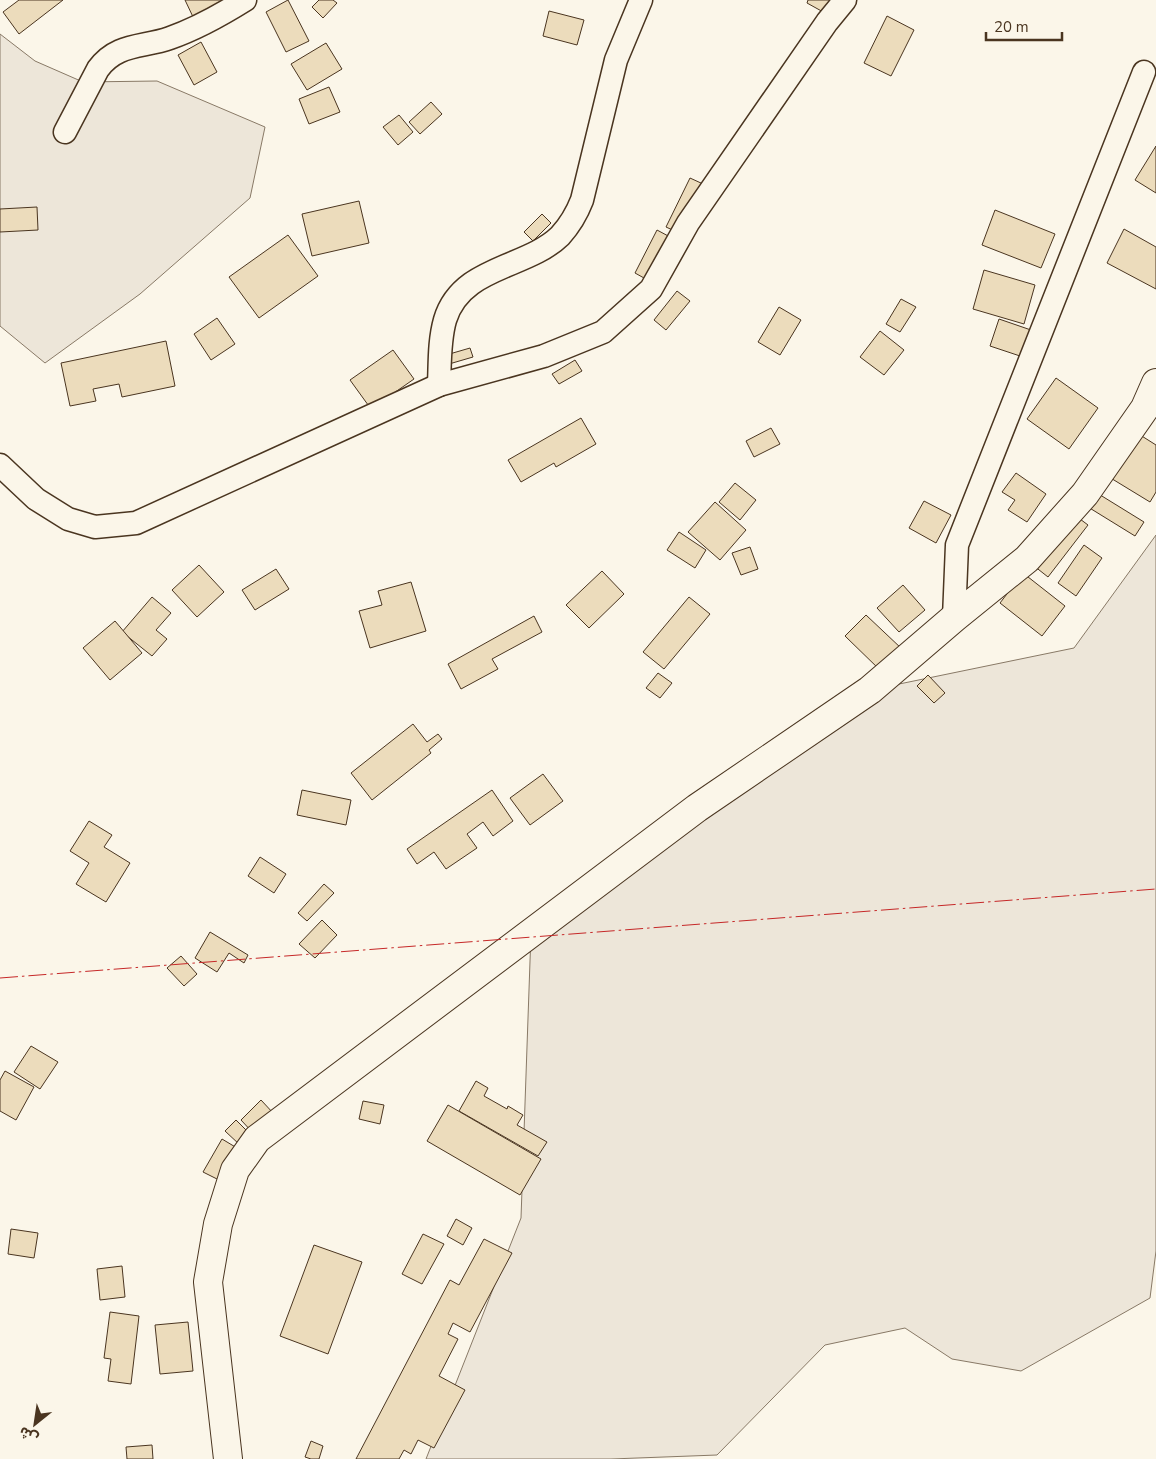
<svg xmlns="http://www.w3.org/2000/svg" width="1156" height="1459" font-family="'Nunito Sans','Noto Sans Arabic',sans-serif">
<style>
.green{fill:#ede6d9;stroke:#887966}
.building{fill:#ecdcbc;stroke:#4a3520}
.lines{fill:none;stroke-linecap:round;stroke-linejoin:round}
.minor-casing{stroke:#4a3520;stroke-width:25}
.tertiary-casing{stroke:#4a3520;stroke-width:30}
.minor{stroke:#fbf6e9;stroke-width:22}
.tertiary{stroke:#fbf6e9;stroke-width:28}
.power{stroke:#c62828;stroke-width:1;stroke-dasharray:18 4 2.5 4;stroke-linecap:butt}
</style>
<rect width="100%" height="100%" fill="#fbf6e9"/>
<g class="green">
<path d="M0,34L35,61L83,82L157,81L265,127L250,198L140,294L45,363L0,326Z"/>
<path d="M1156,535V1251L1150,1298L1021,1371L952,1359L905,1328L825,1345L717,1455L611,1459H426L521,1218L531,933L870,690L1074,648Z"/>
</g>
<g class="building">
<path d="M19,0H63L19,34L3,12Z"/>
<path d="M185,0H229L194,19Z"/>
<path d="M288,0L309,41L286,52L266,12Z"/>
<path d="M319,0H333L337,3L323,18L312,7Z"/>
<path d="M808,0H831L825,13L807,3Z"/>
<path d="M549,11L584,20L577,45L543,36Z"/>
<path d="M887,16L914,30L891,76L864,63Z"/>
<path d="M201,42L217,72L194,85L178,55Z"/>
<path d="M326,43L342,69L307,90L291,64Z"/>
<path d="M329,87L340,112L309,124L299,99Z"/>
<path d="M431,102L442,114L420,134L409,122Z"/>
<path d="M399,115L413,132L398,145L383,127Z"/>
<path d="M1156,146V193L1135,180Z"/>
<path d="M690,178L714,189L690,238L666,227Z"/>
<path d="M359,201L369,243L312,256L302,214Z"/>
<path d="M37,207L38,230L0,232V209Z"/>
<path d="M995,210L1055,234L1041,268L982,245Z"/>
<path d="M542,214L551,223L533,241L524,232Z"/>
<path d="M1124,229L1156,247V289L1107,263Z"/>
<path d="M657,230L685,245L662,288L635,273Z"/>
<path d="M288,235L318,276L259,318L229,277Z"/>
<path d="M984,270L1035,285L1024,324L973,309Z"/>
<path d="M677,291L690,301L666,330L654,320Z"/>
<path d="M901,299L916,307L900,332L886,324Z"/>
<path d="M779,307L801,320L780,355L758,342Z"/>
<path d="M217,318L235,344L211,360L194,334Z"/>
<path d="M999,319L1031,330L1023,357L990,346Z"/>
<path d="M880,331L904,350L884,375L860,357Z"/>
<path d="M166,341L175,386L122,397L119,384L93,389L96,401L70,406L61,363Z"/>
<path d="M470,348L473,357L449,364L446,355Z"/>
<path d="M393,350L414,379L371,409L350,380Z"/>
<path d="M575,360L582,371L559,384L552,374Z"/>
<path d="M1056,378L1098,408L1069,449L1027,419Z"/>
<path d="M581,418L596,444L556,467L554,463L521,482L508,460Z"/>
<path d="M771,428L780,444L754,457L746,441Z"/>
<path d="M1137,433L1156,445V492L1150,502L1109,477Z"/>
<path d="M1016,473L1046,494L1027,522L1008,510L1015,500L1002,492Z"/>
<path d="M735,483L756,500L740,520L719,502Z"/>
<path d="M1097,493L1144,522L1135,536L1088,507Z"/>
<path d="M924,501L951,515L936,543L909,528Z"/>
<path d="M715,502L746,530L720,560L688,532Z"/>
<path d="M1064,507L1088,525L1048,577L1024,558Z"/>
<path d="M679,532L706,550L695,568L667,550Z"/>
<path d="M1084,545L1102,558L1076,596L1058,583Z"/>
<path d="M750,547L758,569L741,575L732,553Z"/>
<path d="M199,565L224,592L197,617L172,590Z"/>
<path d="M276,569L289,589L255,610L242,590Z"/>
<path d="M602,571L624,594L589,628L566,605Z"/>
<path d="M1023,573L1065,606L1042,636L1000,603Z"/>
<path d="M411,582L426,631L370,648L359,611L382,605L378,591Z"/>
<path d="M903,585L925,610L899,632L877,608Z"/>
<path d="M152,597L171,613L156,630L167,639L152,656L122,632Z"/>
<path d="M689,597L710,614L664,669L643,652Z"/>
<path d="M866,615L902,649L881,671L845,636Z"/>
<path d="M534,616L542,632L492,659L498,669L461,689L448,664Z"/>
<path d="M115,621L142,653L110,680L83,648Z"/>
<path d="M658,673L672,683L660,698L646,688Z"/>
<path d="M928,675L945,693L934,703L917,686Z"/>
<path d="M413,724L427,742L438,734L442,739L429,750L431,753L372,800L351,773Z"/>
<path d="M543,774L563,801L530,825L510,798Z"/>
<path d="M302,790L351,800L346,825L297,815Z"/>
<path d="M492,790L513,821L493,836L483,822L467,834L477,848L446,869L434,852L417,864L407,849Z"/>
<path d="M89,821L112,835L104,847L130,863L106,902L76,884L89,863L70,851Z"/>
<path d="M260,857L286,874L274,893L248,876Z"/>
<path d="M324,884L334,893L307,921L298,913Z"/>
<path d="M322,920L337,935L315,958L299,944Z"/>
<path d="M210,932L248,955L244,963L229,953L217,972L195,958Z"/>
<path d="M181,956L197,974L184,986L167,968Z"/>
<path d="M31,1046L58,1062L40,1089L14,1072Z"/>
<path d="M5,1071L34,1087L16,1120L0,1111V1080Z"/>
<path d="M476,1081L488,1088L484,1096L507,1109L508,1106L523,1115L517,1125L547,1142L538,1156L459,1111Z"/>
<path d="M261,1100L274,1114L254,1134L241,1120Z"/>
<path d="M363,1101L384,1105L380,1124L359,1119Z"/>
<path d="M448,1105L541,1159L520,1195L427,1141Z"/>
<path d="M236,1120L250,1134L240,1145L225,1131Z"/>
<path d="M222,1139L237,1148L219,1180L203,1172Z"/>
<path d="M456,1219L472,1228L463,1245L447,1236Z"/>
<path d="M11,1229L38,1233L34,1258L8,1254Z"/>
<path d="M423,1234L444,1244L422,1284L402,1274Z"/>
<path d="M484,1239L512,1253L470,1332L453,1323L448,1334L458,1339L439,1376L465,1390L434,1448L418,1440L411,1454L404,1450L399,1459H356L450,1280L459,1285Z"/>
<path d="M314,1245L362,1262L328,1354L280,1336Z"/>
<path d="M122,1266L125,1297L100,1300L97,1269Z"/>
<path d="M110,1312L139,1316L131,1384L108,1381L111,1359L104,1358Z"/>
<path d="M188,1322L193,1371L160,1374L155,1325Z"/>
<path d="M311,1441L323,1446L319,1459H311L305,1457Z"/>
<path d="M152,1445L153,1459H127L126,1447Z"/>
</g>
<g class="lines">
<g class="minor-casing">
<g id="minor">
<path d="M65,132L98,69C117,43 142,48 170,38C196,29 221,15 245,0"/>
<path d="M439,385C440,363 439,341 445,320C461,266 526,269 560,236C570,225 577,213 582,200L616,60L641,0"/>
<path d="M0,465L36,499L68,519L95,527L136,523L439,385L544,356L603,332L651,289L688,223L827,22L845,0"/>
<path d="M954,618L957,545L1144,72"/>
</g>
</g>
<g class="tertiary-casing">
<path id="tertiary" d="M228,1459L208,1282L218,1224L235,1170L257,1139L697,808L870,690L954,618L1027,559L1085,494L1145,408L1156,383"/>
</g>
<use href="#minor" class="minor"/>
<use href="#tertiary" class="tertiary"/>
<path class="power" d="M0,978L1156,889"/>
</g>
<g transform="translate(35 1424) rotate(210)" stroke="#fbf6e9" stroke-width="4" paint-order="stroke">
<path d="M0-4L9 19L0 12L-9 19Z" fill="#4a3520"/>
<text y="-8" font-size="14" font-weight="bold" text-anchor="middle" fill="#4a3520">ش</text>
</g>
<path d="M986 32v8h76v-8" fill="none" stroke="#4a3520" stroke-width="2.5"/>
<text x="994" y="32" font-size="15" fill="#4a3520" stroke="#fbf6e9" stroke-width="4" paint-order="stroke">20 m</text>
</svg>
